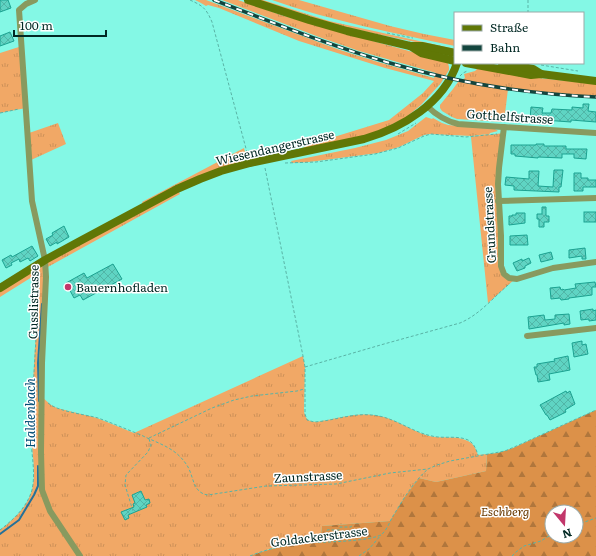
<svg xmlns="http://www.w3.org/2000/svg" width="596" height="556" font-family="Literata,serif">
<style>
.grass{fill:url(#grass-tufts)}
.forest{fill:url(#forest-firs);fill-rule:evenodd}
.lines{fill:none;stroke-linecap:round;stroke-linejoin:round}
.stream{stroke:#24719a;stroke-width:2}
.building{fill:url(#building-cross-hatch);stroke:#1ca291}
.path{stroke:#59b3a5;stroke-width:1;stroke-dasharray:3 2;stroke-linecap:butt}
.street{stroke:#889a5f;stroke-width:6}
.secondary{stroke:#607706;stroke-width:8}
.rail-casing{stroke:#13453e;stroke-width:3.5}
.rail{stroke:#fff;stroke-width:2;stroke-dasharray:6;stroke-linecap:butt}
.poi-dot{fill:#c2376b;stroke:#fff;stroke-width:1.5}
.labels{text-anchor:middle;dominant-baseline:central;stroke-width:3;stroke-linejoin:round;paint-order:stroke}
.street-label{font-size:12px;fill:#012823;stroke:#fff}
.poi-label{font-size:12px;fill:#012823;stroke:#fff;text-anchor:start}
.park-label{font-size:12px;font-style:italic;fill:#6a3900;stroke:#fff}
.water-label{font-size:13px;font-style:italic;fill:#024c75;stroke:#fff}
</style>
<defs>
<pattern id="grass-tufts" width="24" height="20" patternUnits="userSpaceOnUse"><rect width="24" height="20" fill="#f1a866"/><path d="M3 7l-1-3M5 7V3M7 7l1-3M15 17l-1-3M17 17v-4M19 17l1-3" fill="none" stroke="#cd9158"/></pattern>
<pattern id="forest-firs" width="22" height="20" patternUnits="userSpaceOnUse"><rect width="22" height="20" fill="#dc9149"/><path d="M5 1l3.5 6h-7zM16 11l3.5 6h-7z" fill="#b0763c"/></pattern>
<pattern id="building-cross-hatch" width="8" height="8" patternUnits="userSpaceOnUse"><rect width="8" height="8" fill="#5fd4c3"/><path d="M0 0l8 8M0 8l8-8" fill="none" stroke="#51b6a7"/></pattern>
</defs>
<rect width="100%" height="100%" fill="#84f8e5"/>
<g class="grass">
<path d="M195,0H206L340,50L378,62L434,78L436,73L359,51L319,37L222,0H238L281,15L308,23L445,61L448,63L449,67V70L441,83L421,105L405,118L375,133L299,150L308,145L389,120L423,93L434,81L385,68L299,41L219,8L208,5L206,6L201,3Z"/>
<path d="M258,0H263L329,21L455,49V50L376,34L333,24Z"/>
<path d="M272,0H299L390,26L424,34L455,40V46C394,33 331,21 272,0Z"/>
<path d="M22,46L26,108L0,113V53Z"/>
<path d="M479,67L539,78L596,84V97L559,95L508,89L504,122L457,119L452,117L442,111L440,108V105L453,89L458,82L465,78L464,74L475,71Z"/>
<path d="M426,117L432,119L433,118L442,123L448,125L495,129L498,131L490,133L489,135L503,133L499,168L503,271L515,279L488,303L471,137L488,134L472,136L430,134L424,135L399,147L378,153L309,162L292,163L291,161L355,148L386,140L408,131Z"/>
<path d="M58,123L66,144L31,160L29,133Z"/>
<path d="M244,148L246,156L244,161L143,204L142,202Z"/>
<path d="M177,189L180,194L46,268L42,397L51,405L57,408L97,418L134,433L303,356L305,367L304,411C305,419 309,422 317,422C335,419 353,413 372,415C392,416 409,430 429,436C441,439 456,435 468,441C474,444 476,449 478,455L487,454L486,471L436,482L419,478L404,498L390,521L322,526L320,542C296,544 272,546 250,556H0V530C14,519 27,508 32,490C37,470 31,450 31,430C33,377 36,324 40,272L0,297V288Z"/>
</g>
<path class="forest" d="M596,410V556H250C272,547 296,544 320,542L322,526L390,521L404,498L419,478L436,482L486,471L487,454L498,453L513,448ZM552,512H576V536H552Z"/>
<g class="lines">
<g class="stream">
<path d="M39,401L38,363L42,304"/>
<path d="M0,534L19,520L34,495L38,486V466"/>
</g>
</g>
<g class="building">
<path d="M0,0H8L11,8L0,12Z"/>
<path d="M10,32L14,41L0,46V36Z"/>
<path d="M583,104H589L588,111L596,112V122L571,120V122L530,119L531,107L543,108L542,113H551L552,109L572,110V107L583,108Z"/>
<path d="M536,144H544V146H566V149H587L586,159L574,158V154H562V158L538,157V158L515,156V154H511V145H536Z"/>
<path d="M554,170H563L561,187H559V192L514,190V186L505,185L506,177L529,179V171H539L538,186L553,187Z"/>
<path d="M574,173H581V178H588V180H596V187H583V191H574Z"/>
<path d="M542,207H546V216H549V222H544V227H539V219H537V214H542Z"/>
<rect x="584" y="212" width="12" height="10"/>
<path d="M516,213H525V223L509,225V216H512V215H516Z"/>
<path d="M64,226L69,237L57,244V242L50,246L46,239L53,235L52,233Z"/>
<path d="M527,235L528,245H510V236Z"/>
<path d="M32,246L38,256L30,261L28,258L20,262L19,259L11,263L12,265L6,268L2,260L11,255L12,257Z"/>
<path d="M585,248L586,259H582V256L569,258V250Z"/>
<path d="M551,252L553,259L541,262L539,255Z"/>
<path d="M529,258L531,263L525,266V268L517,271L513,263L522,259V261Z"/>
<path d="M113,264L122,279L83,300L80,295L74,298L66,283L84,273L87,278Z"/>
<path d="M595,282L596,287H592V295L569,298V299L561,300L560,298L551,299L550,288L560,287L561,290L563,289L564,290L576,288L575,284Z"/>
<path d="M593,309V311L596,310V320L589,321V319L581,320L580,311Z"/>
<path d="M569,314L570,324L564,325V323L529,329L528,317L544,315L545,320L555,319V315Z"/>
<path d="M582,341V345L586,344L588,354L574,357L572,343Z"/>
<path d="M568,356L570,370L549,374L550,380L538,382L537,375H536L534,367H537V364L555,361L554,359Z"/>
<path d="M566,391L567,393L570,391L575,404L565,410L566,412L550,420L547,415H546L540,405Z"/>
<path d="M141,491L145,500L149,499L150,503L146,505L147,507L128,515L129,518L125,520L121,512L134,507L133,504L135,503L132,495Z"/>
</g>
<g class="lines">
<g class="path">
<path d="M190,0C203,6 206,8 212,22L248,156"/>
<path d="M528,0V13"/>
<path d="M387,33L413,38"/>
<path d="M541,65L578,71"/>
<path d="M460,76L463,73L467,71"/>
<path d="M0,113L19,109"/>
<path d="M398,134L416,123"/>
<path d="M285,163L316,162L375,154L398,148L424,136L431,134L466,137L497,134"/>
<path d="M265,168L303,356L305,367V414L307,420L314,422C333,421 352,413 371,415C393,416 411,432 432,436C443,439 457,435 468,440C474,443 476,449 478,455"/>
<path d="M305,367L384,344L460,323C479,315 493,298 508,285"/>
<path d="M48,403C59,412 84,414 98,418C112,423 126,429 141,435C153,441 166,445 176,453C181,457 185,462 188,467C194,478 193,493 208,495L266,486L336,484L390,473L428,469L437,465L450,461L505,451L521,444L596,410"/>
<path d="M149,438L212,408L234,400L252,396L297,391L304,389"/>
<path d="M133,511L125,485L126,475L148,452L151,445L149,439"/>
<path d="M576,525L596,518"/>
<path d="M0,530C14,519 27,507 32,490C36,472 31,454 31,435C33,386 36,338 39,289"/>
<path d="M319,542L321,538L326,535L327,530C331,529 335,531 339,530L340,527H351L353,524"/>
<path d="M250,556C267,549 285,545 303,543C318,542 372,542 382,534C387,530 390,521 393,516C403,500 413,482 428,469"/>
<path d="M359,556L369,549L381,535"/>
<path d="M512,556L516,552L524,546L541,541L552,534"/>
</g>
<g class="street">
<path d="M35,0L26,4L19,10L25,97L32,201L45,260L46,277L42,363L41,452L42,490L50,511L80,556"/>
<path d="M427,106C436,115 446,121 458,124L596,133"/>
<path d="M504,127L499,168L498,184L501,236V266L504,274L509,278L517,279L553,268L596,262"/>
<path d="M498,201L596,198"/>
<path d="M527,336L596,328"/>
</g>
<g class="secondary">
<path d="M248,0L309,20L347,31L410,46H422L455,53"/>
<path d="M410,46L421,53L455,61"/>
<path d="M466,63L531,75L541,74L596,81"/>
<path d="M502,63L533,69L541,74"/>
<path d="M0,288L45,260L80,241L177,189L200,179L221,171L250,163L364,139C402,128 444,103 457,63"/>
</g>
<g class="rail-casing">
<path id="rail" d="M214,0C272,22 330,46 390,63C457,83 527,94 596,97"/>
</g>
<use href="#rail" class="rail"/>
</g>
<circle class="poi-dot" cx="68" cy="287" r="4"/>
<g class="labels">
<g class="street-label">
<text transform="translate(510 116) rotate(4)">Gotthelfstrasse</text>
<text transform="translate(275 147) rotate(-13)">Wiesendangerstrasse</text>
<text transform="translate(489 225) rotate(-93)">Grundstrasse</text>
<text transform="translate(33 302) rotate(-89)">Gusslistrasse</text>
<text transform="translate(308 476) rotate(-3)">Zaunstrasse</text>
<text transform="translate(319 536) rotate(-7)">Goldackerstrasse</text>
</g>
<g class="poi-label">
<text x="76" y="287">Bauernhofladen</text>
</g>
<g class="park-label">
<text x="505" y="511">Eschberg</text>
</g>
<g class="water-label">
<text transform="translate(29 413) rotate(-90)">Haldenbach</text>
</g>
</g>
<rect x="454" y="12" width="130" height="52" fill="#ffffff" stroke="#99a9a7"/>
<rect x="462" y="25" width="20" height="6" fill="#607706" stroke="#99a9a7"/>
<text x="490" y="32" font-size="12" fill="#012823">Straße</text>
<rect x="462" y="45" width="20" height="6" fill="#13453e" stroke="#99a9a7"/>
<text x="490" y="52" font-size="12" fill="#012823">Bahn</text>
<g transform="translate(564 524) rotate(162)"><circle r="19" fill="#ffffff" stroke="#99a9a7"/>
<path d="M0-3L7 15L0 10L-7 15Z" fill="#c2376b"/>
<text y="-6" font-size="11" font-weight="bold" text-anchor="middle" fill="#012823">N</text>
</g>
<path d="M14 30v6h92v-6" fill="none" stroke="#012823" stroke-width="2"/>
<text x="20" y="30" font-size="12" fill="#012823" stroke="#ffffff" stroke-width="3" paint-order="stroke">100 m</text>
</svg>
